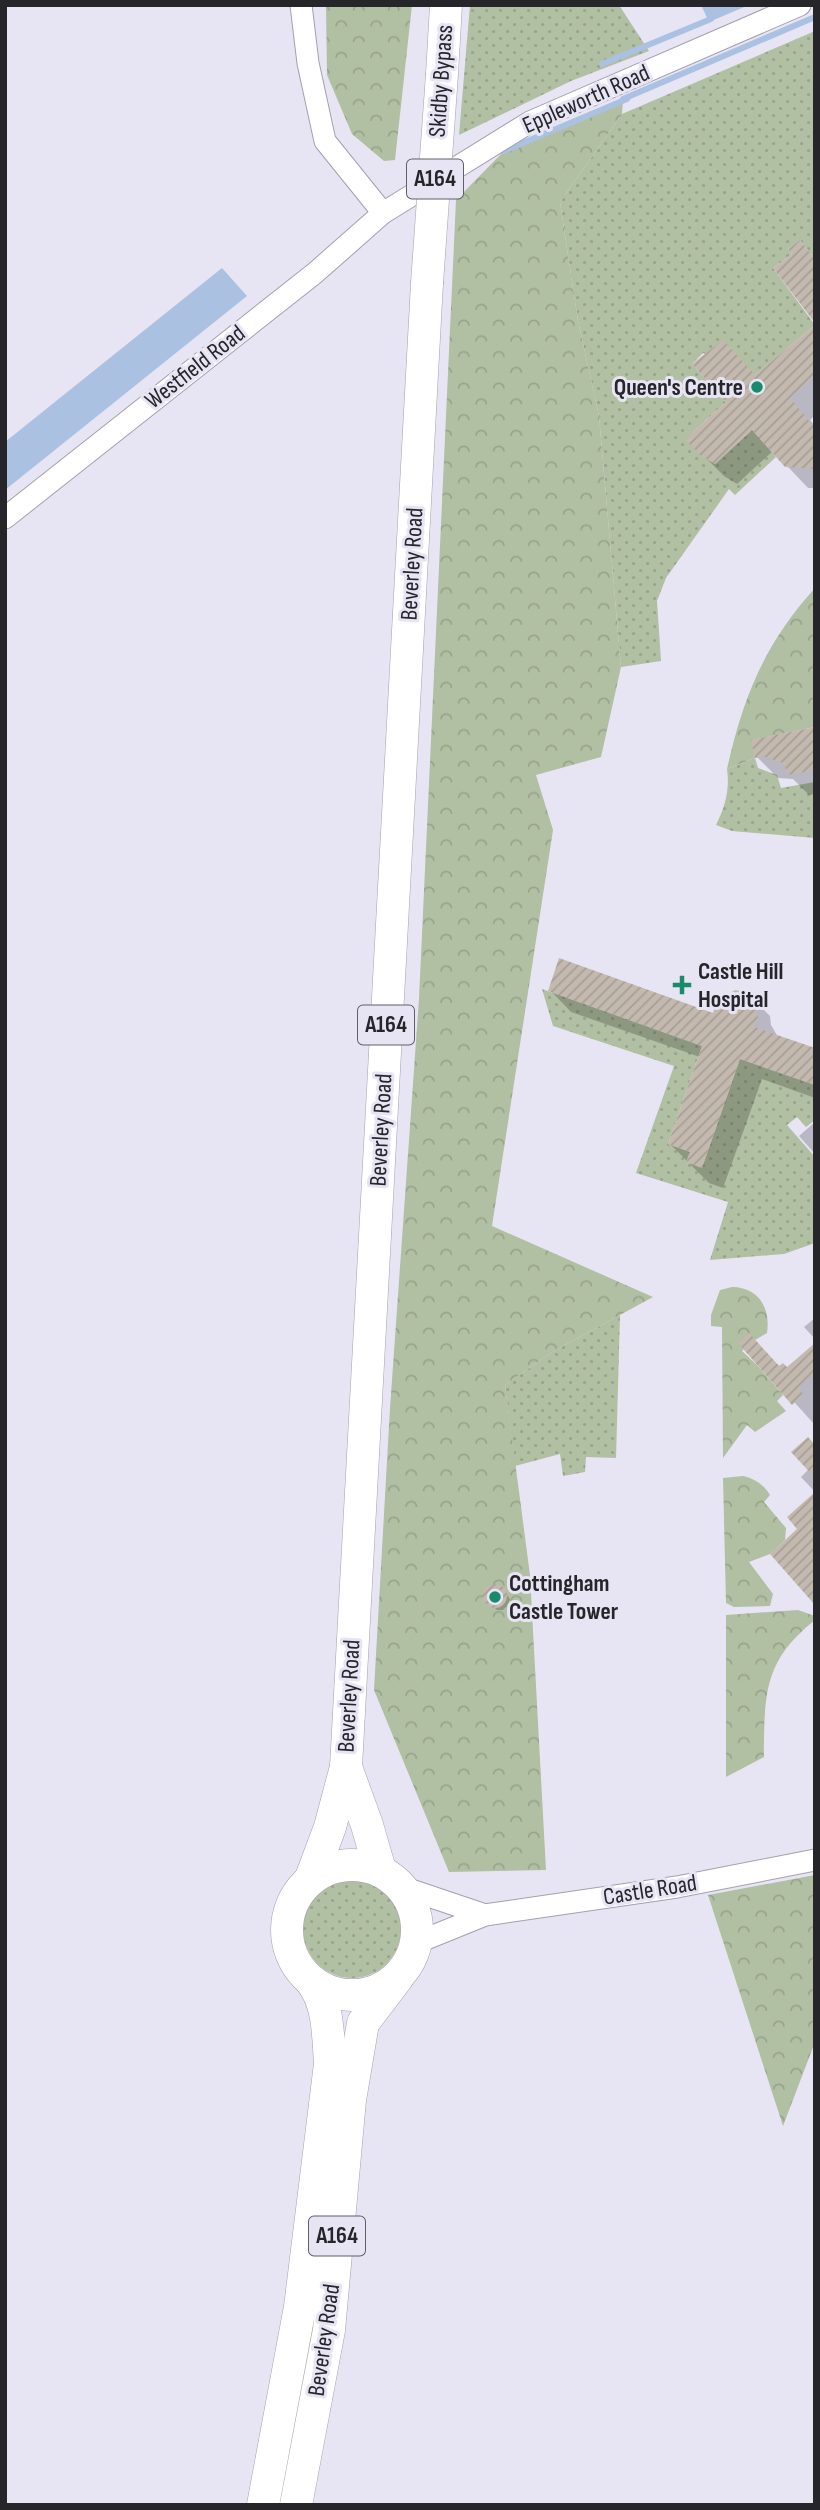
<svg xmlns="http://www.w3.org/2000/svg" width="820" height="2510" font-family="'Sofia Sans Condensed',sans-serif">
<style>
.grass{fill:url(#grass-dots)}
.forest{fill:url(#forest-crowns)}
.water{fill:#aac1e2}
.shadow{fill:#0003}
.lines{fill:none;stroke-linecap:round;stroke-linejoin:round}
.stream{stroke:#aac1e2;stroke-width:6}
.building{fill:url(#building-hatch)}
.minor-casing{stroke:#a3a1af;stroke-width:23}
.highway-casing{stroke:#a3a1af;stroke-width:33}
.minor{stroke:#fff;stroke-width:21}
.highway{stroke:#fff;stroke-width:32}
.highway-bridge-casing{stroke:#a3a1af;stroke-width:33;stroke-linecap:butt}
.highway-bridge{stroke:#fff;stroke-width:32}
.poi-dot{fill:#188b6c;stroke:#e7e5f4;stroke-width:2.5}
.labels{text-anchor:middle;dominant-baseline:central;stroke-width:6;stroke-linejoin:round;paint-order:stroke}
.shield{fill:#e7e5f4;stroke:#605f67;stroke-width:2}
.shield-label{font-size:23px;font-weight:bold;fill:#26252a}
.street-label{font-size:24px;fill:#26252a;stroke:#e7e5f4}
.poi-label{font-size:24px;font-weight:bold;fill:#26252a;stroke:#e7e5f4;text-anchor:start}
</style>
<defs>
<pattern id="grass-dots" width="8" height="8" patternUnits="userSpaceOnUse" patternTransform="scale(1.75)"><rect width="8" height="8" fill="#b1bfa2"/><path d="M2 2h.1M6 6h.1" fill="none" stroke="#98a48c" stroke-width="1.8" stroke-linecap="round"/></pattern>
<pattern id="forest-crowns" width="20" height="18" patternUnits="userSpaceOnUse" patternTransform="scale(1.75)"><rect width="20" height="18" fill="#b1bfa2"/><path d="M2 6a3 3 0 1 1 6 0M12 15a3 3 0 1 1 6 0" fill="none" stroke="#98a48c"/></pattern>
<pattern id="building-hatch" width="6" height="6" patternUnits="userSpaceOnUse" patternTransform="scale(1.75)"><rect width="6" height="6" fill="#c3b9ae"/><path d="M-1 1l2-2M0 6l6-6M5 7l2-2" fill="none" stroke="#a79f96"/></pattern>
</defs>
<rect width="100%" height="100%" fill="#e7e5f4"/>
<g class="grass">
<path d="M470,5H619L649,51L571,81L459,135Z"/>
<path d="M815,31V259L800,240L788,249L792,254L773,268L815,325L755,375L703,353L692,364L726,402L685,439L715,464L752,430L776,457L735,495L729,489L666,578L657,601L661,661L621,667L599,416L578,321L560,202L622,114Z"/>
<path d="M755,758L758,768L777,775L781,788L815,782V838L732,831L716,825C725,807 730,790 727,769Z"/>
<path d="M542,989L702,1046L668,1144L690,1152L686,1162L702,1168L740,1059L815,1085V1120L806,1127L797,1117L787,1125L815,1157V1243L784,1254L710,1260L728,1202L636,1173L674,1066L553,1026Z"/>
<path d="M620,1315L616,1458L586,1457L585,1472L563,1476L560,1454L515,1466L505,1385L552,1352Z"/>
<circle cx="352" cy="1929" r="49"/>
</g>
<g class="forest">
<path d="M326,5H412L395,160L384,161L352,134L327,75Z"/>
<path d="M623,99L622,114L560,202L578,321L599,416L621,667L601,757L536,775L553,830L492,1226L653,1297L552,1352L505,1385L530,1575L546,1870L449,1872L374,1690L390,1408L419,999L456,200L504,151Z"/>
<path d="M815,588V727L752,740L755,758L727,769C743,697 765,643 815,588Z"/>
<path d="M732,1287C758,1287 771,1308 767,1333L750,1343L742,1351L757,1365L783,1395L777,1401L786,1411L755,1432L747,1425L723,1458L722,1327L711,1326V1315L720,1290Z"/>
<path d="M743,1476C755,1479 763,1484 770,1495L764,1502L786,1528L785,1540L770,1554L749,1562L773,1594L770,1606L734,1607L726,1603L723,1478Z"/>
<path d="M798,1610L815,1616V1620C762,1662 765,1696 764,1757L726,1777V1615Z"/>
<path d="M815,1875V2042L783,2126L708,1895Z"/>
</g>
<g class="water">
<path d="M701,5H749L709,22Z"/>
<path d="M222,268L247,296L5,490V442Z"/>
</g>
<g class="shadow">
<path d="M815,328V415L810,420L815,426V488H808L773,451L737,484L724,476L687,439L756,377Z"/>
<path d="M815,729V794L809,795L793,779L778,778L757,757Z"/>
<path d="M550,990L714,1015L749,995L770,1016L771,1025L778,1037L815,1050V1098L762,1079L723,1188L709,1183L670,1144L700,1057L571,1012Z"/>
<path d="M815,1122V1154L799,1136Z"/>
<path d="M815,1318V1339L804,1327Z"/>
<path d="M749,1335L780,1367L787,1369L815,1345L814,1424L741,1343Z"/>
<path d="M815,1453V1492L801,1477L809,1469Z"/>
<path d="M493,1585L500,1586L510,1599L508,1605L503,1610H497L485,1598L488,1589Z"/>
</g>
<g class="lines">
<g class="stream">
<path d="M602,64L711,19"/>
<path d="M623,99L815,17"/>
<path d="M504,151L627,99"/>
</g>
</g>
<g class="building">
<path d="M800,240L815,259V323L773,268L792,254L788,249Z"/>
<path d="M815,325V376L790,398L815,428V469L785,467L752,430L715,464L701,456L685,439L726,402L692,364L723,340L755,375Z"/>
<path d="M815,727V770L787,775L785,764L766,757L755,758L751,740Z"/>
<path d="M559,958L713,1013L716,1002L735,990L750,993L751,1002L758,1016L754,1027L815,1048V1085L740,1059L702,1168L686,1162L690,1152L668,1144L702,1046L548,991Z"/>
<path d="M749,1333L779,1366L783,1363L787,1367L815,1343V1373L798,1388L804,1395L792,1405L738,1343Z"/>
<path d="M808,1437L815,1445V1478L791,1452Z"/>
<path d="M815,1492V1605L770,1554L797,1529L787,1517Z"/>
<circle cx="495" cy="1596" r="12"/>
</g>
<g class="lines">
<g class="minor-casing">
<g id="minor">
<path d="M301,5L308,63L325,141L383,213"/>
<path d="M5,518L315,273L383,213L530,122L800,5"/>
<path d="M402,1887L485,1915"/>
<path d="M416,1943L485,1915L677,1887L815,1860"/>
</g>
</g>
<g class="highway-casing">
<g id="highway">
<path d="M442,74L446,5"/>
<path d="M346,1767L367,1825L380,1870"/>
<circle cx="352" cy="1930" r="65"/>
<path d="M311,1878L330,1827L346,1767L427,283"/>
<path d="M263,2505L300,2307L330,2064C328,2036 329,2004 311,1981"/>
<path d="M296,2505L329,2330L350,2100L363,2023L398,1977"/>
</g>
</g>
<use href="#minor" class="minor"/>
<use href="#highway" class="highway"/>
<g class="highway-bridge-casing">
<path id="highway-bridge" d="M427,283L442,74"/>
</g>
<use href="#highway-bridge" class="highway-bridge"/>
</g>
<g class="poi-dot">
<circle cx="757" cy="387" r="7"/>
<path d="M678.5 974.5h7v7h7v7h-7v7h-7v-7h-7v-7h7z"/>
<circle cx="495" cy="1597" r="7"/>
</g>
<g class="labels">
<g class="shield">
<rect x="407" y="159.5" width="56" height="39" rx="5"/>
<rect x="358" y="1005.5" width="56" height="39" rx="5"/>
<rect x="309" y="2216.5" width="56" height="39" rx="5"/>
</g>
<g class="shield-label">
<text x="435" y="179">A164</text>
<text x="386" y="1025">A164</text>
<text x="337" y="2236">A164</text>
</g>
<g class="street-label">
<text transform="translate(441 81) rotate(-86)">Skidby Bypass</text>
<text transform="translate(586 99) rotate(-24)">Eppleworth Road</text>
<text transform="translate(195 367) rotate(-38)">Westfield Road</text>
<text transform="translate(412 564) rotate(-87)">Beverley Road</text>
<text transform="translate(381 1130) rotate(-87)">Beverley Road</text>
<text transform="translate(349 1696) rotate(-87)">Beverley Road</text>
<text transform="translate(650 1890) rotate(-9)">Castle Road</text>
<text transform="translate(324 2340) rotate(-82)">Beverley Road</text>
</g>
<g class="poi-label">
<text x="743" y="387" text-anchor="end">Queen's Centre</text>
<text x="698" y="971">Castle Hill<tspan x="698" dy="28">Hospital</tspan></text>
<text x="509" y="1583">Cottingham<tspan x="509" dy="28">Castle Tower</tspan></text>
</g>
</g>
<rect width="820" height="2510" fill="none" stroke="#26252a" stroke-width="14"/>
</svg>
